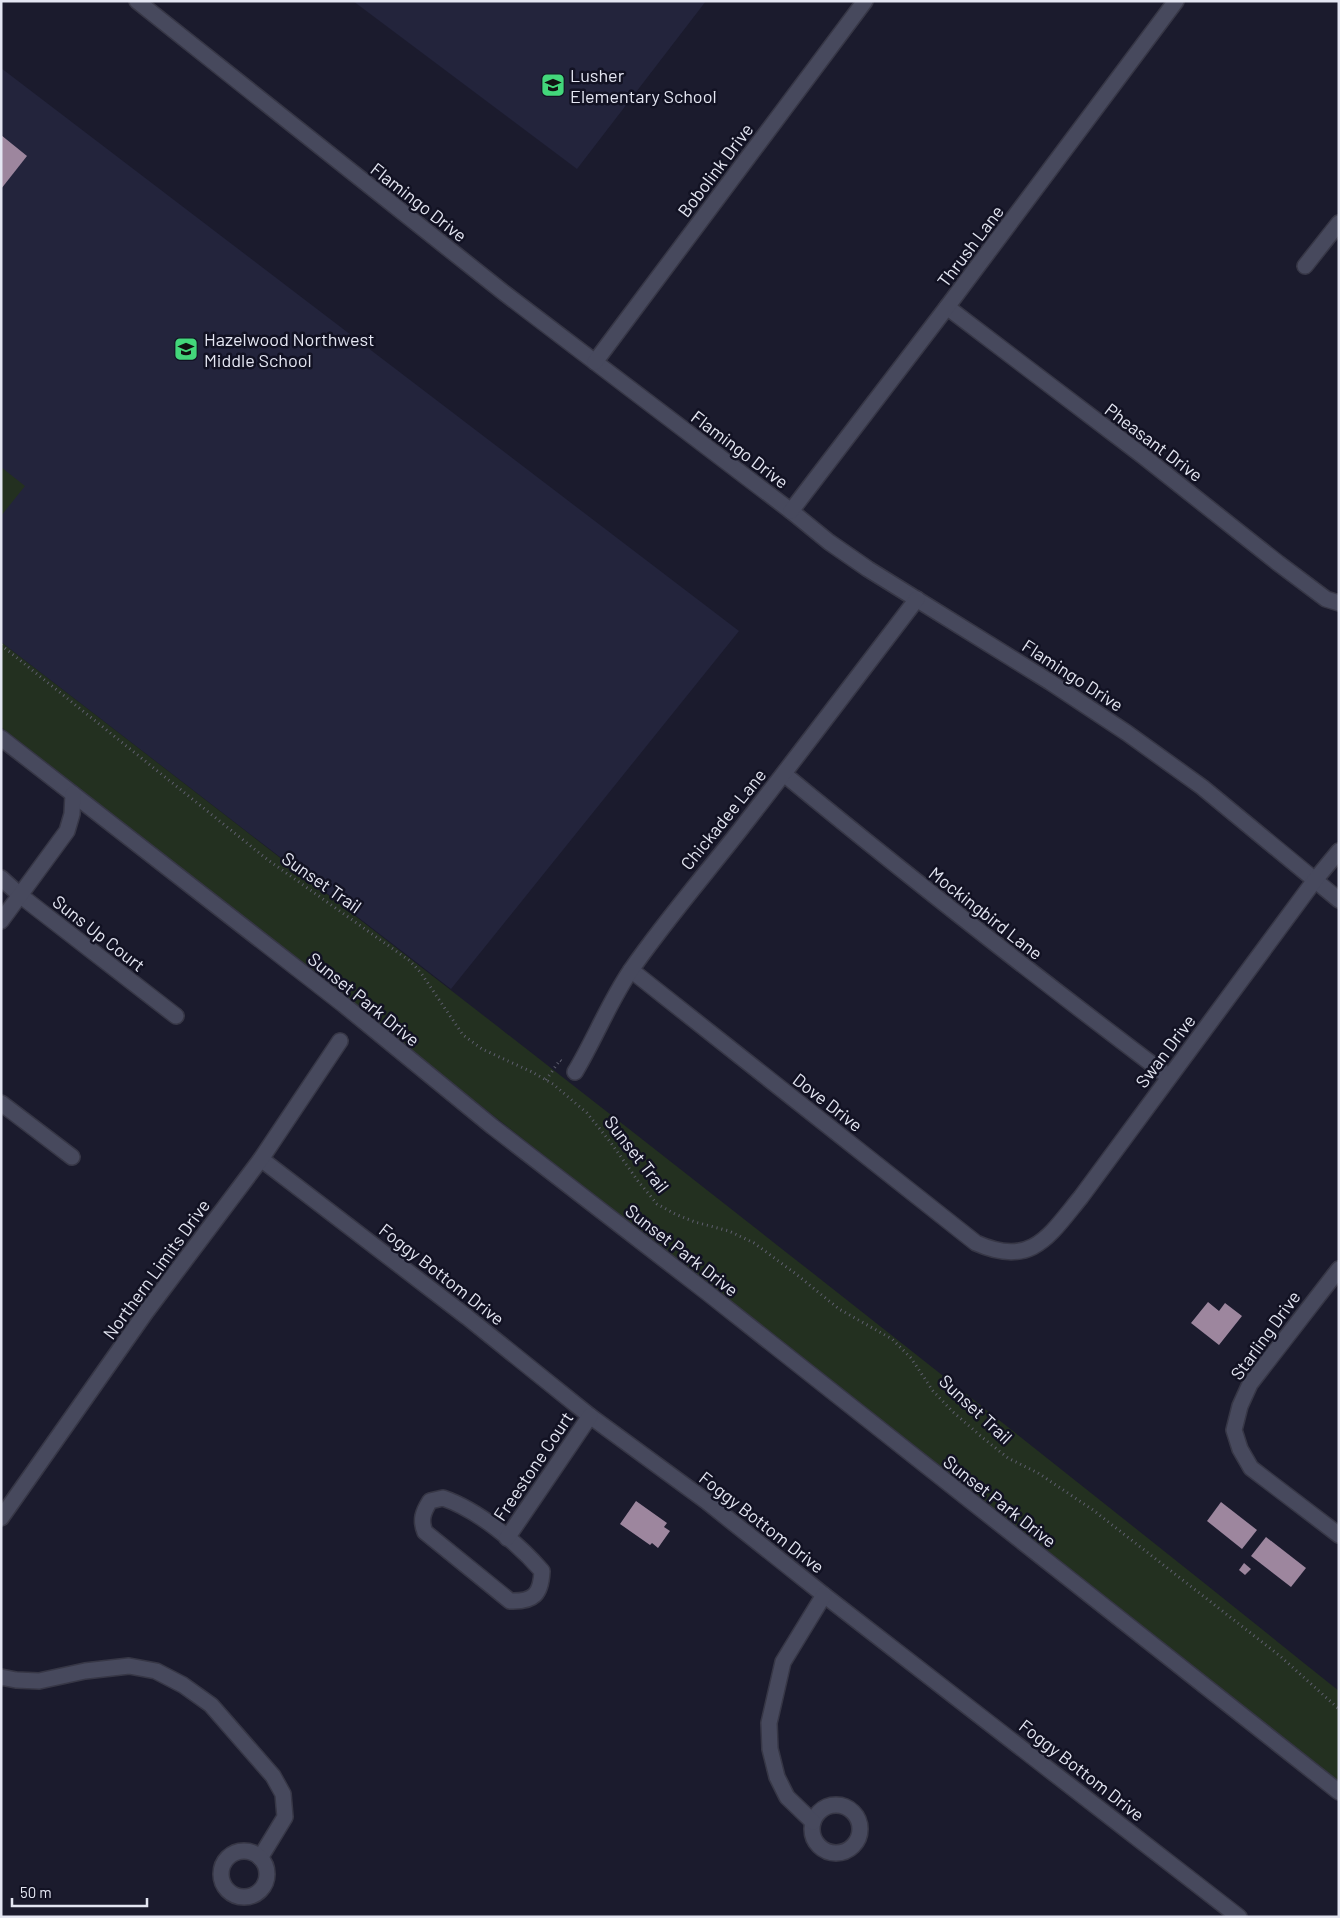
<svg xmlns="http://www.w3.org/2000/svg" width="1340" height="1918" font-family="Barlow,sans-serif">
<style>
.built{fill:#23243c}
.green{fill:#233020}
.building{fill:#9d869e}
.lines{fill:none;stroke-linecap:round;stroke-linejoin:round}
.minor-casing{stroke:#373746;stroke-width:18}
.path{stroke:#5f5f6f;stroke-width:3;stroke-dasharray:1 4;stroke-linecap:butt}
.minor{stroke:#47495d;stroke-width:15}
.labels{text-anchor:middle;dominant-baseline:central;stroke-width:5;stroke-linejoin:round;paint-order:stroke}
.poi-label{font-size:18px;fill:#e4e6f2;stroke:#121223;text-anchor:start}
.street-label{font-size:18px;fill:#e4e6f2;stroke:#121223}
</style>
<rect width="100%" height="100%" fill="#1b1b2d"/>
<g class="built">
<path d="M353,1H706L577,169Z"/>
<path d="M1,68L739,631L451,989L1,642Z"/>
</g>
<g class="green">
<path d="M1,467L25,486L1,516Z"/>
<path d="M1,642C450,988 897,1336 1339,1691V1783L1,727Z"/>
</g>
<g class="building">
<path d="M1,135L27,156L1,189Z"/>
<path d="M1208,1302L1219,1311L1225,1303L1242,1316L1219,1345L1191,1323Z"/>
<path d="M636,1501L667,1523L664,1527L670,1531L658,1548L652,1543L650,1545L620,1524Z"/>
<path d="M1221,1502L1257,1530L1242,1549L1207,1521Z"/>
<path d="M1266,1537L1306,1568L1291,1587L1251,1556Z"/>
<path d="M1244,1563L1251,1569L1245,1575L1239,1570Z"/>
</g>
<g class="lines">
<g class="minor-casing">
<g id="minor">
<path d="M137,1L503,292L791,511L829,542L868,569L1050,682L1127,733L1202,787L1339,900"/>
<path d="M1305,266L1339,223"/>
<path d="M947,307L1143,456L1278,563L1326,599L1339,603"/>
<path d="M595,362L865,1"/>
<path d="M791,511L947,307L1176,1"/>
<path d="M1,738L344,1005L493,1127L709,1294L1339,1792"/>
<path d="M784,774C910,878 1038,978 1169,1077"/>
<path d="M1,878L21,896L176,1016"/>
<path d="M1,921L67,831L72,814L73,794"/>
<path d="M631,970L976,1243C1032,1268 1049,1236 1081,1197L1315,880L1339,851"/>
<path d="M575,1072C595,1039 609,1002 631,970C665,921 704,876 740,830C800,753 858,676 917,599"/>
<path d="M1,1103L72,1157"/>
<path d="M261,1159L467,1317L590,1416L706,1501L824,1595L1239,1917"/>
<path d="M1339,1269L1250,1384L1240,1406L1234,1430L1240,1449L1251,1468L1339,1535"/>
<path d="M443,1498C478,1510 518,1543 542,1571C541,1594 534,1602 510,1601L425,1532C420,1520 423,1512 430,1501Z"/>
<path d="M1,1518L146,1312L261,1159L340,1041"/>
<path d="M507,1538L590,1416"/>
<path d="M1,1677L16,1680L39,1681L85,1671L129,1666L156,1671L183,1685L211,1705L273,1776L283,1794L285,1817L260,1858"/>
<circle cx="836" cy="1829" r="24"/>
<path d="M813,1822L787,1797L777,1777L770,1749L769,1723L783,1662L824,1595"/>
<circle cx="244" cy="1874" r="23"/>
</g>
</g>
<g class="path">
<path d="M1,645L268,860L410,961L421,973L463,1035L482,1049L532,1072L553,1084L587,1113L611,1143L638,1181L657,1204L675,1214L695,1222L729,1231L754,1243L796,1274L839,1309L892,1339L911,1358L933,1391L953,1412L983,1438L1008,1458L1038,1473L1093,1510L1280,1656L1339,1709"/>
<path d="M546,1080L560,1060L564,1063"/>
</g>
<use href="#minor" class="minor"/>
</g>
<defs>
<g id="school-square" transform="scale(1.25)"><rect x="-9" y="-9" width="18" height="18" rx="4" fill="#43d77b" stroke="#121223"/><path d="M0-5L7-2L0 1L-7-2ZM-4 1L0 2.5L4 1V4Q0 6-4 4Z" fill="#111"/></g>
</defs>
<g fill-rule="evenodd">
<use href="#school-square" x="553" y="85"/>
<use href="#school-square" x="186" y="349"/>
</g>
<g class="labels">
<g class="poi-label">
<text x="570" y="75">Lusher<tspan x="570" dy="21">Elementary School</tspan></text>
<text x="204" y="339">Hazelwood Northwest<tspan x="204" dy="21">Middle School</tspan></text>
</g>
<g class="street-label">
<text transform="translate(715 170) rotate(-53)">Bobolink Drive</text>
<text transform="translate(419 202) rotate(38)">Flamingo Drive</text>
<text transform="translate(970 246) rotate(-53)">Thrush Lane</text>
<text transform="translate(1154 442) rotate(37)">Pheasant Drive</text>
<text transform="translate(740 449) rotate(37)">Flamingo Drive</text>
<text transform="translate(1073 675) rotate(33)">Flamingo Drive</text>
<text transform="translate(723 819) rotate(-51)">Chickadee Lane</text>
<text transform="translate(322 882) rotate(35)">Sunset Trail</text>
<text transform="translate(986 913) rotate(38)">Mockingbird Lane</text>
<text transform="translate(99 933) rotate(38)">Suns Up Court</text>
<text transform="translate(364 999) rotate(39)">Sunset Park Drive</text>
<text transform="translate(1165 1051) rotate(-53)">Swan Drive</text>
<text transform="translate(828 1102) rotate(38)">Dove Drive</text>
<text transform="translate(637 1154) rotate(52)">Sunset Trail</text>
<text transform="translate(682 1250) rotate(38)">Sunset Park Drive</text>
<text transform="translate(156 1269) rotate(-54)">Northern Limits Drive</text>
<text transform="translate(442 1274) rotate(38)">Foggy Bottom Drive</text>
<text transform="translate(1265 1335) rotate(-54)">Starling Drive</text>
<text transform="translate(976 1409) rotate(43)">Sunset Trail</text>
<text transform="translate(533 1466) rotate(-56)">Freestone Court</text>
<text transform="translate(1000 1501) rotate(38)">Sunset Park Drive</text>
<text transform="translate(762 1522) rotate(38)">Foggy Bottom Drive</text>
<text transform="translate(1082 1770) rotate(38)">Foggy Bottom Drive</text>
</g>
</g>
<rect width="1340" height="1918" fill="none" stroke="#e4e6f2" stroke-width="5"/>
<path d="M12 1898v8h135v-8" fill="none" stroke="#e4e6f2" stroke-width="2.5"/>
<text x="20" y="1898" font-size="15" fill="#e4e6f2" stroke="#121223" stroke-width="4" paint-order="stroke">50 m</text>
</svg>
